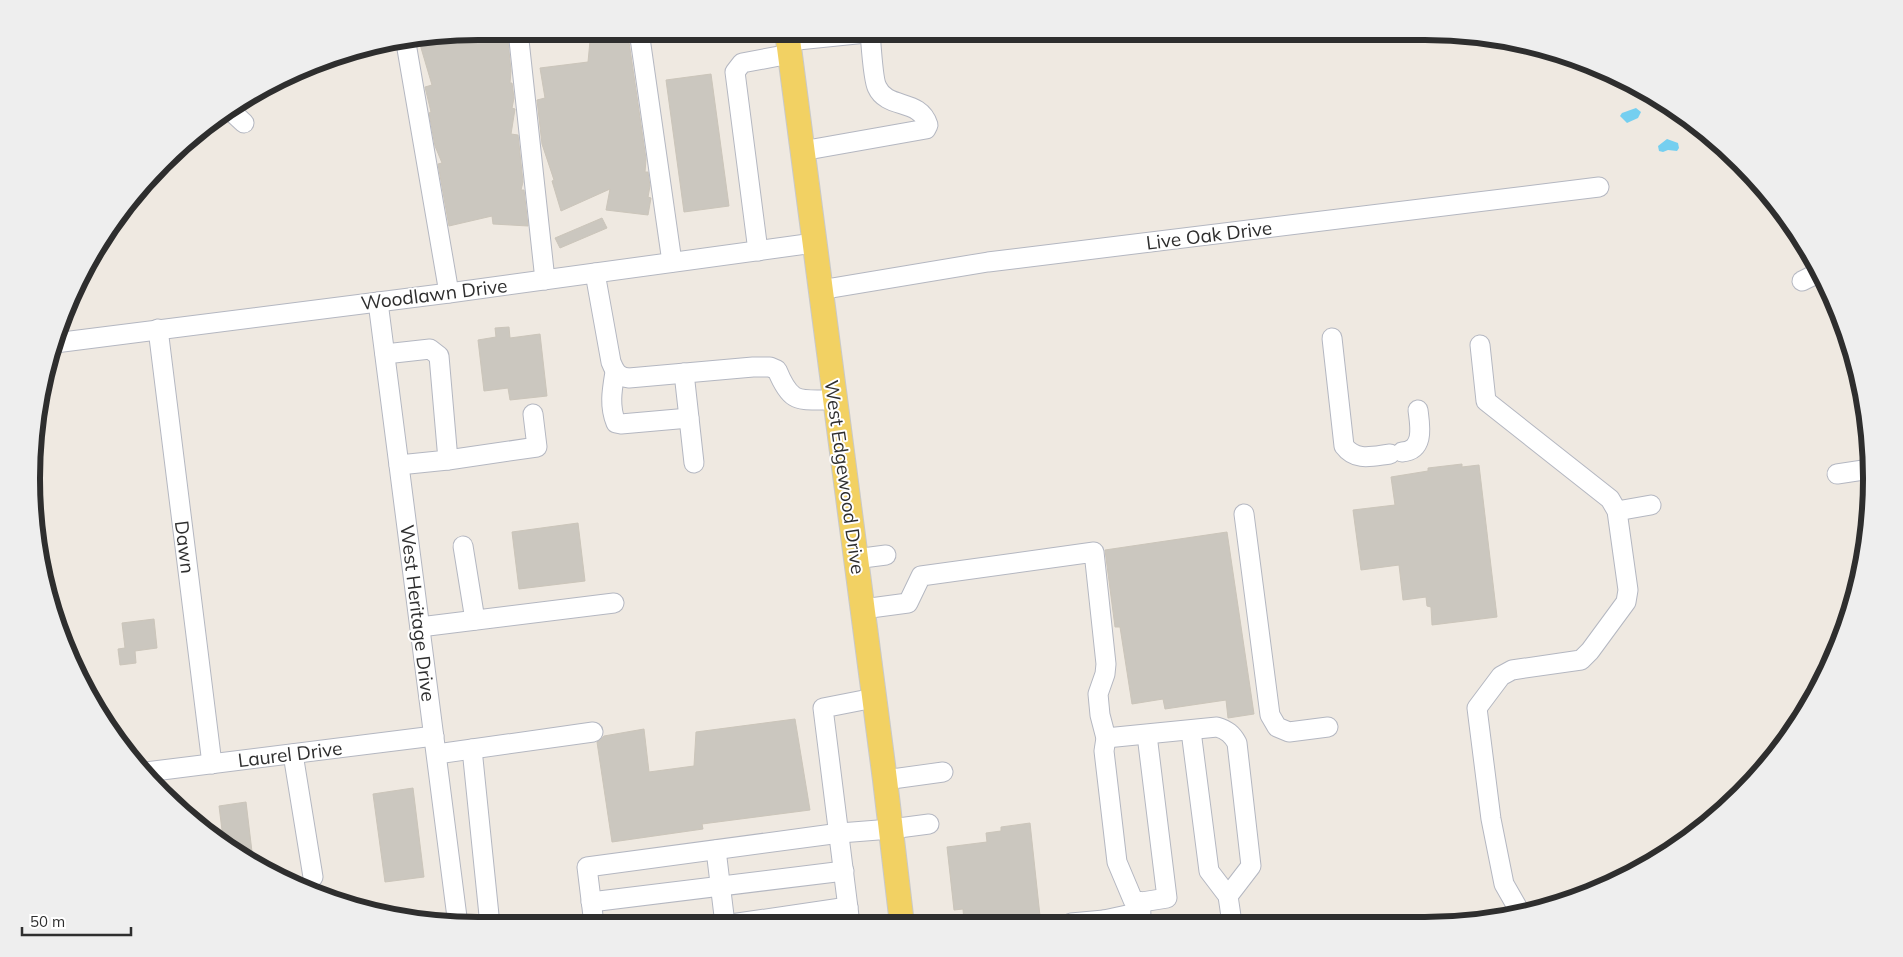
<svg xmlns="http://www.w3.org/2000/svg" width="1903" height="957" font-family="Mulish,sans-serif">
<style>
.water{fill:#75cff0}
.building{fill:#cbc7bf;stroke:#cbc5ba}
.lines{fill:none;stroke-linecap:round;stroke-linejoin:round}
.minor-casing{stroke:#b4b7c1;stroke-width:21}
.major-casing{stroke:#c9c9c9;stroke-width:26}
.minor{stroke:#fff;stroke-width:19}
.major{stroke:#f2d163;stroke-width:24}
.labels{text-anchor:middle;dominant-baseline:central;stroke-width:4;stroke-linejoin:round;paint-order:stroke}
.street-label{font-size:19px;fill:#2e2e2e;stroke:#fff}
.rim{fill:none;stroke:#2e2e2e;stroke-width:6}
</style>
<rect width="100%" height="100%" fill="#efe9e1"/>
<g class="water">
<path d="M1636,108L1641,112L1638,118L1627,123L1620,116L1622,113Z"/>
<path d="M1667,139L1678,143L1679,148L1677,151L1668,150L1663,152L1659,151L1658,146Z"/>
</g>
<g class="building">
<path d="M478,31H507L511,71L510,83H512L514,98L512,108L515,109L511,134L518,135L523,182L521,190H524L528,226L493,224L492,216L449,226L438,164L442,163L435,146L429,113L431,112L425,87L432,85L419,41Z"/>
<path d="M590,41L629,42L646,159L645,172H648L650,186L648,197L651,198L648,215L606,210L610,189L561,211L552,181L554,180L542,144L537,100L545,98L540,68L588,62Z"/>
<path d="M711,74L729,206L684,212L666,80Z"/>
<path d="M602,218L607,228L560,248L555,238Z"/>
<path d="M509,327L510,338L540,334L547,396L510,400L508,388L484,391L478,340L496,337L495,328Z"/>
<path d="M1462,464V467L1479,465L1497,617L1432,625L1431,607L1427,606L1426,597L1403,600L1399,565L1361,570L1353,510L1395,505L1391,477L1428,471V468Z"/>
<path d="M578,523L585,581L519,589L512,532Z"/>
<path d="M1227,532L1254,714L1228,718L1226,700L1165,709L1163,699L1132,704L1120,627H1115L1105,550Z"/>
<path d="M154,619L157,648L135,651L136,663L120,665L118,649L125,648L122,623Z"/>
<path d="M795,719L810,810L702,824L703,829L612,842L597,742L604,736L644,729L649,772L694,766L696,732Z"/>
<path d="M413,788L424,877L385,882L373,794Z"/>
<path d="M246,802L253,860L223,838L219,806Z"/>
<path d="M1030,823L1040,916L979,923H964L963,909L954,910L947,847L987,842L986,833L1001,831V827Z"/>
</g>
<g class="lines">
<g class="minor-casing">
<g id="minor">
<path d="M518,31L545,280"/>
<path d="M639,31L672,262"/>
<path d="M788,41L876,32"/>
<path d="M406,43L449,293"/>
<path d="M231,111L244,123"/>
<path d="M802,151L926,129L928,125C920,98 887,110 877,87C873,80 871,43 870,32"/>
<path d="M758,251L735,72L742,63L790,54"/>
<path d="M595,273L611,362C615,372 618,377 629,378L753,367H770L777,370C792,406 799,399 834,400"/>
<path d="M1802,281L1820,272"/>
<path d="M820,290L988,262L1599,187"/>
<path d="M378,302L458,925"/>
<path d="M158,329L212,764"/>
<path d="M1332,338L1344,446C1356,462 1373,456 1390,454"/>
<path d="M55,343L449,293L814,243"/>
<path d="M1480,345L1486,401L1610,499L1617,511L1628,590L1626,602L1590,651L1581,660L1512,670L1501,676L1477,708L1491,819L1504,884L1520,912"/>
<path d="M385,354L430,349L439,356L448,460L399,465"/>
<path d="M615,372C612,390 609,406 616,423L621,424L689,418"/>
<path d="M684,373L694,463"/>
<path d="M1402,452C1425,450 1420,426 1418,410"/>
<path d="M448,460L537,447L533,414"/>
<path d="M1837,474L1870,469"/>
<path d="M1617,511L1651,505"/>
<path d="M1244,514L1270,715L1277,727L1289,732L1328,727"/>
<path d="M463,546L475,620"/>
<path d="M855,559L886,555"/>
<path d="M863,609L908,603L921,576L1094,552L1106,664L1105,674L1098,694L1100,715L1106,738L1104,751L1117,862L1133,900L1142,902L1167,898L1147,735"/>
<path d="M420,627L614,603"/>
<path d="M1191,731L1209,871L1228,896L1232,923"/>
<path d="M1106,738L1217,727C1227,730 1232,734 1237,743L1251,866L1228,896"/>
<path d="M472,749L490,925"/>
<path d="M293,754L313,877"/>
<path d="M437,754L593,732"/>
<path d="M146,772L434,736"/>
<path d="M885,780L943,772"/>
<path d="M716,850L725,924"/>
<path d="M591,902L844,871"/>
<path d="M1104,920L1141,912"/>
<path d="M1071,923L1104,920L1105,923"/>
<path d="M594,924L587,867L840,833L891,829L929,824"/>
<path d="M731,924L848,907"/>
<path d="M850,924L823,708L874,698"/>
</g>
</g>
<g class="major-casing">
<path id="major" d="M787,32L885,780L902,924"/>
</g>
<use href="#minor" class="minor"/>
<use href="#major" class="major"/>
</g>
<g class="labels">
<g class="street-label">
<text transform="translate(1209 235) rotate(-7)">Live Oak Drive</text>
<text transform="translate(434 294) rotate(-7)">Woodlawn Drive</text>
<text transform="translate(845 477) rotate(82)">West Edgewood Drive</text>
<text transform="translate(185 547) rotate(83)">Dawn</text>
<text transform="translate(418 613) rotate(83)">West Heritage Drive</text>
<text transform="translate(290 754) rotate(-7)">Laurel Drive</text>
</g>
</g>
<path d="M0 0H1903V957H0ZM478 40H1425A438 438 0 0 1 1863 478V479A438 438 0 0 1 1425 917H478A438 438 0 0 1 40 479V478A438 438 0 0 1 478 40Z" fill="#eee" fill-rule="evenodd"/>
<path class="rim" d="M478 40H1425A438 438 0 0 1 1863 478V479A438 438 0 0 1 1425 917H478A438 438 0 0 1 40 479V478A438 438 0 0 1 478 40Z"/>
<path d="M22 927v8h109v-8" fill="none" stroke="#2e2e2e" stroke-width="2.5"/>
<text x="30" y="927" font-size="15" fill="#2e2e2e" stroke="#ffffff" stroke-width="4" paint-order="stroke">50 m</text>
</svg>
